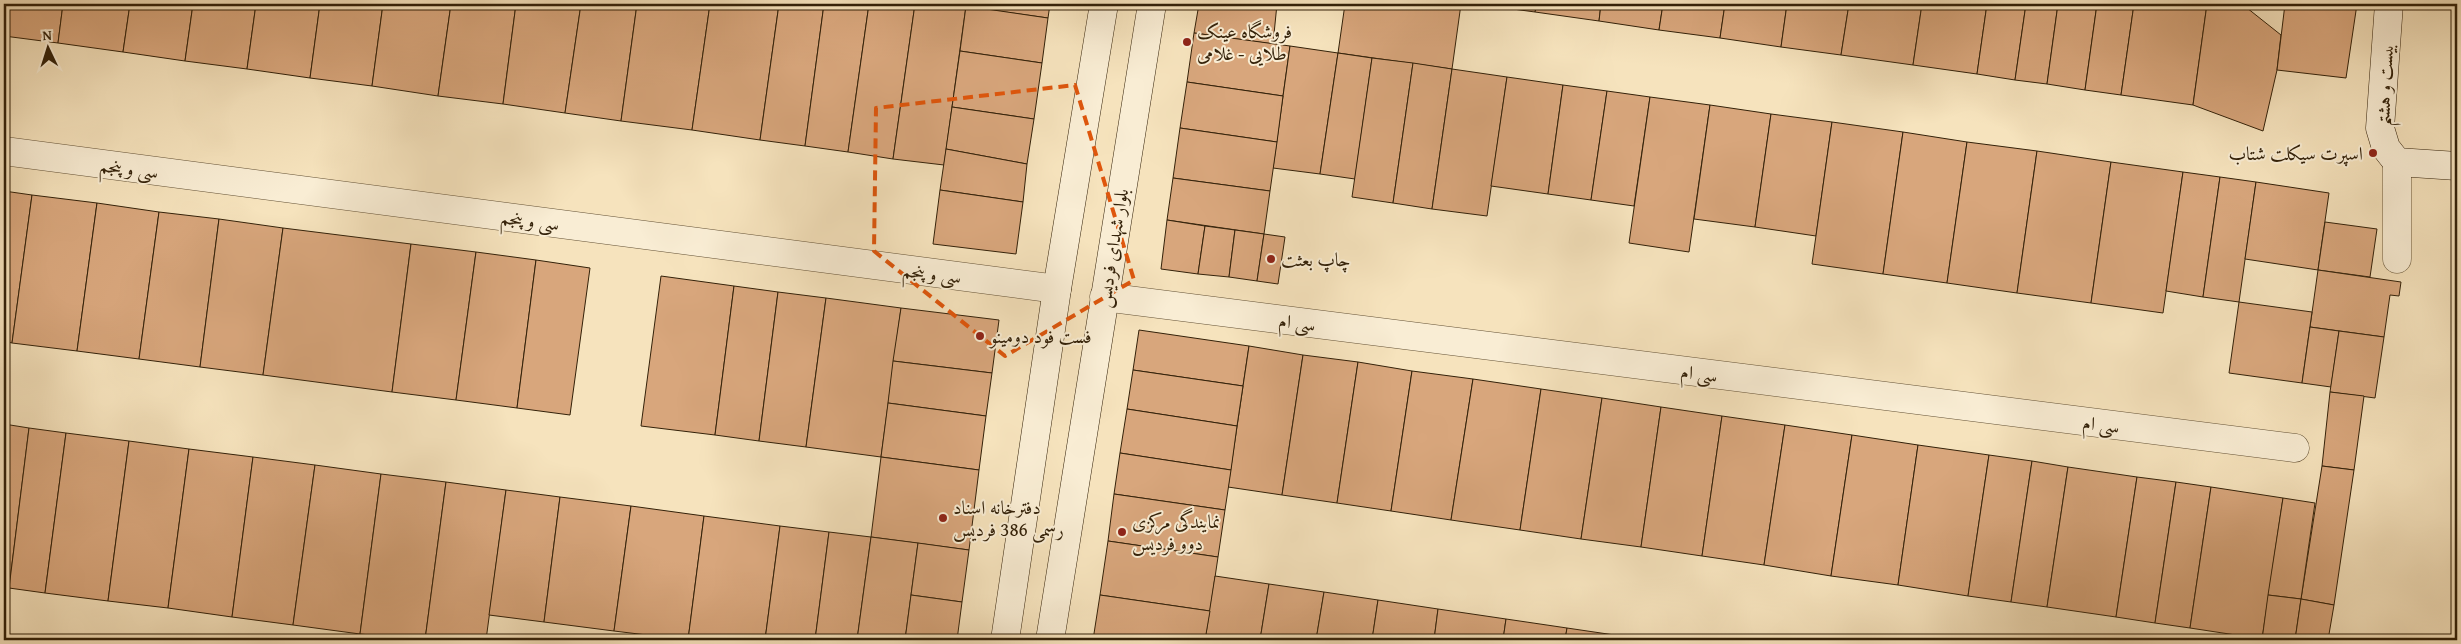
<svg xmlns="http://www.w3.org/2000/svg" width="2461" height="644" font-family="'Gentium Book Plus',Amiri,serif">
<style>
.building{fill:#d8a67c;stroke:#332109}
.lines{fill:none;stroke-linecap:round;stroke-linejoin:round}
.street-casing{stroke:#645236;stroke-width:29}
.secondary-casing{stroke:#332109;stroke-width:29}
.street{stroke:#f9edd4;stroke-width:28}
.secondary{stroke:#f9edd4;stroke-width:28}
.marked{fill:none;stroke:#df560c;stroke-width:4;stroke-dasharray:10 6;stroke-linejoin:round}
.poi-dot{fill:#8f2418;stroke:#f9edd4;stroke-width:2}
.labels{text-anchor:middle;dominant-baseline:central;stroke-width:4;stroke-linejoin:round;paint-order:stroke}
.poi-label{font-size:19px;fill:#332109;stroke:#f9edd4;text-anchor:start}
.street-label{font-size:19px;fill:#332109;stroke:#f9edd4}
</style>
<rect width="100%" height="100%" fill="#f6e3bd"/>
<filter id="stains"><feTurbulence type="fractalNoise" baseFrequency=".004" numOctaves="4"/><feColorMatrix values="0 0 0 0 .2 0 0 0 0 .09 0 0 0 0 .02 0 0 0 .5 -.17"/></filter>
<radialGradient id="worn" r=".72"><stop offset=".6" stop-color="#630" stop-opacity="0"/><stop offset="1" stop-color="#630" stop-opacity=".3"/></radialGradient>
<g class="building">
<path d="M4,4H63L58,43L4,36Z"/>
<path d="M63,4H130L123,52L58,43Z"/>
<path d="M130,4H193L185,61L123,52Z"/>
<path d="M193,4H256L247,69L185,61Z"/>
<path d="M256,4H320L310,78L247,69Z"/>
<path d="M320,4H383L372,86L310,78Z"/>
<path d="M383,4H451L438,96L372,86Z"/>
<path d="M451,4H516L503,104L438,96Z"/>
<path d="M516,4H581L565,113L503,104Z"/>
<path d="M581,4H637L621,121L565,113Z"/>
<path d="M637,4H710L692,130L621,121Z"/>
<path d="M710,4H779L760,140L692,130Z"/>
<path d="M779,4H824L805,146L760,140Z"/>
<path d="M824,4H869L848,152L805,146Z"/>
<path d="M869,4H915L893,159L848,152Z"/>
<path d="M915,4L966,6L944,165L893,159Z"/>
<path d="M948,4H1050L1048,18Z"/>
<path d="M1199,4H1277L1273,44L1194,33Z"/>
<path d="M1345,4H1461L1452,69L1338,53Z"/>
<path d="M1476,4H1537L1535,12Z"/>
<path d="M1537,4H1601L1599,21L1535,12Z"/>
<path d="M1601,4H1663L1659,30L1599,21Z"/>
<path d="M1663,4H1725L1720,38L1659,30Z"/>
<path d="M1725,4H1787L1781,47L1720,38Z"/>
<path d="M1787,4H1849L1841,55L1781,47Z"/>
<path d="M1849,4H1922L1913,65L1841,55Z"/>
<path d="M1922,4H1987L1977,74L1913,65Z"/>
<path d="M1987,4H2026L2015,80L1977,74Z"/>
<path d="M2026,4H2058L2047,84L2015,80Z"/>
<path d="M2058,4H2097L2085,90L2047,84Z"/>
<path d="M2097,4H2134L2121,95L2085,90Z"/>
<path d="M2134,4H2207L2193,105L2121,95Z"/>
<path d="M2207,4H2242L2281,35L2277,70L2263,131L2193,105Z"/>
<path d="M2285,4H2357L2346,78L2277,70Z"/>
<path d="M966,6L1048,18L1042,63L960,51Z"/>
<path d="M1194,33L1290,46L1283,96L1187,82Z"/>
<path d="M1290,46L1338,53L1320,174L1273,168Z"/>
<path d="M960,51L1042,63L1034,119L952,107Z"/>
<path d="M1338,53L1372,58L1355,179L1320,174Z"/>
<path d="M1372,58L1413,63L1393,203L1352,197Z"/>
<path d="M1413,63L1452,69L1432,209L1393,203Z"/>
<path d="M1452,69L1507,77L1487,216L1432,209Z"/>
<path d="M1507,77L1563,85L1548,194L1491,186Z"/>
<path d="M1187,82L1283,96L1277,142L1180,128Z"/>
<path d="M1563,85L1607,91L1591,200L1548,194Z"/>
<path d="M1607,91L1650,97L1634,206L1591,200Z"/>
<path d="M1650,97L1710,105L1689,252L1629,243Z"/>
<path d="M1710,105L1771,114L1755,227L1694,219Z"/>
<path d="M952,107L1034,119L1027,164L946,149Z"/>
<path d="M1771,114L1832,122L1816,236L1755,227Z"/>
<path d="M1832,122L1903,132L1883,274L1812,264Z"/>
<path d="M1180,128L1277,142L1270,191L1173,178Z"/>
<path d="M1903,132L1967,142L1947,283L1883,274Z"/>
<path d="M1967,142L2037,151L2017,293L1947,283Z"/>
<path d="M946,149L1027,164L1023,202L940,190Z"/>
<path d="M2037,151L2111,162L2091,303L2017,293Z"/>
<path d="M2111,162L2183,172L2163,313L2091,303Z"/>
<path d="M2183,172L2220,177L2203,297L2166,291Z"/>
<path d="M2220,177L2256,182L2239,302L2203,297Z"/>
<path d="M1173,178L1270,191L1264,234L1167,220Z"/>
<path d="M2256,182L2329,193L2318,270L2245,259Z"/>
<path d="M940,190L1023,202L1016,254L933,244Z"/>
<path d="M4,191L32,195L12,343L4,341Z"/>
<path d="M32,195L97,203L77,351L12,343Z"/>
<path d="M97,203L159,212L139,359L77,351Z"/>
<path d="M159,212L219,219L200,367L139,359Z"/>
<path d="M219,219L283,228L263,375L200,367Z"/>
<path d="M1167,220L1205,226L1198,274L1161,269Z"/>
<path d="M2325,222L2377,229L2370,277L2318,270Z"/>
<path d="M1205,226L1235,230L1229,277L1198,274Z"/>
<path d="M283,228L411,244L392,392L263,375Z"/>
<path d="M1235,230L1264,234L1257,281L1229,277Z"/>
<path d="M1264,234L1285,237L1278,284L1257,281Z"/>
<path d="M411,244L476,252L456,400L392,392Z"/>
<path d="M476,252L536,260L517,408L456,400Z"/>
<path d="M536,260L590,268L570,415L517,408Z"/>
<path d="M2318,270L2401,282L2399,296L2390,295L2384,337L2310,327Z"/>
<path d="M661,276L734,286L715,435L641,426Z"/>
<path d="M734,286L778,292L759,441L715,435Z"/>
<path d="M778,292L826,298L806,447L759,441Z"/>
<path d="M826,298L901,308L881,457L806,447Z"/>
<path d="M2239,302L2312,312L2302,383L2229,373Z"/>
<path d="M901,308L999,320L992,373L893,361Z"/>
<path d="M2310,327L2339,331L2331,387L2302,383Z"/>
<path d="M1139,330L1249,346L1243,386L1133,370Z"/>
<path d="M2339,331L2384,337L2375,398L2330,392Z"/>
<path d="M1249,346L1303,355L1282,495L1228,487Z"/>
<path d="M1303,355L1358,362L1337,503L1282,495Z"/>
<path d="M893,361L992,373L986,416L888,403Z"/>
<path d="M1358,362L1412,371L1391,511L1337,503Z"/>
<path d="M1133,370L1243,386L1237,426L1127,409Z"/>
<path d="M1412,371L1473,379L1451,520L1391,511Z"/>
<path d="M1473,379L1541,389L1520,530L1451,520Z"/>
<path d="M1541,389L1602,398L1581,539L1520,530Z"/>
<path d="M2330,392L2364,396L2354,470L2322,466Z"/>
<path d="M1602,398L1661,407L1641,547L1581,539Z"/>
<path d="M888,403L986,416L979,470L881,457Z"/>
<path d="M1661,407L1722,416L1702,556L1641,547Z"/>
<path d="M1127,409L1237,426L1231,470L1120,453Z"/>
<path d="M1722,416L1785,425L1764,565L1702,556Z"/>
<path d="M4,424L29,428L9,588L4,587Z"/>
<path d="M1785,425L1852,435L1831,576L1764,565Z"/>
<path d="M29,428L66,433L45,593L9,588Z"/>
<path d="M66,433L129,441L108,601L45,593Z"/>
<path d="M1852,435L1918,445L1898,585L1831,576Z"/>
<path d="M129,441L189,449L168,608L108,601Z"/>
<path d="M1918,445L1989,455L1968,596L1898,585Z"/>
<path d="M189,449L253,457L232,617L168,608Z"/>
<path d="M1120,453L1231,470L1225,510L1114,494Z"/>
<path d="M1989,455L2032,461L2011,602L1968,596Z"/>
<path d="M253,457L315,465L293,625L232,617Z"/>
<path d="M881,457L979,470L969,550L871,537Z"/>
<path d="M2032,461L2068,467L2047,607L2011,602Z"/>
<path d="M315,465L381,474L360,634L293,625Z"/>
<path d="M2322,466L2354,470L2334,605L2301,599Z"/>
<path d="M2068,467L2137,477L2116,617L2047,607Z"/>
<path d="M381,474L446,482L425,640L360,634Z"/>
<path d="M2137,477L2176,482L2155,623L2116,617Z"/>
<path d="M446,482L506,490L486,640H425Z"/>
<path d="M2176,482L2211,487L2190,628L2155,623Z"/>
<path d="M2211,487L2283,498L2262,639L2190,628Z"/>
<path d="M506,490L560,497L544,622L489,615Z"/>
<path d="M1114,494L1225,510L1218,557L1108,541Z"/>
<path d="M560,497L631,506L614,631L544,622Z"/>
<path d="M2283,498L2315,503L2301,599L2268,595Z"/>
<path d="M631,506L704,516L688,640L614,631Z"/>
<path d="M704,516L780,526L765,640H688Z"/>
<path d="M780,526L829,532L815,640H765Z"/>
<path d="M829,532L871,537L857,640H815Z"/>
<path d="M871,537L918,543L905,640H857Z"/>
<path d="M1108,541L1218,557L1210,611L1100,595Z"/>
<path d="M918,543L969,550L962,602L911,595Z"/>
<path d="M1215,576L1269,584L1260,640H1205Z"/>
<path d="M1269,584L1324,592L1316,640H1260Z"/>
<path d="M1324,592L1378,600L1372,640H1316Z"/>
<path d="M911,595L962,602L957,640H905Z"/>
<path d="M1100,595L1210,611L1205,640H1093Z"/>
<path d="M2268,595L2301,599L2295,640H2262Z"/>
<path d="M2301,599L2334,605L2328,640H2295Z"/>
<path d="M1378,600L1438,609L1434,640H1372Z"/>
<path d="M1438,609L1506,619L1503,640H1434Z"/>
<path d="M1506,619L1567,628L1565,640H1503Z"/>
<path d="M1567,628L1628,637L1627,640H1565Z"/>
<path d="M1628,637L1652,640H1627Z"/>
</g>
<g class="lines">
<g class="street-casing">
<g id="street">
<path d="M4,151L1057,289"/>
<path d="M2397,259V162"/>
<path d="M1104,297L2295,448"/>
</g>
</g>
<g class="secondary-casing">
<g id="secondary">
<path d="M2389,4L2380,128L2386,148L2397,162L2457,166"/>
<path d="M1005,640L1057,289L1104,4"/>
<path d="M1050,640L1152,4"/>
</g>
</g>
<use href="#street" class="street"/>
<use href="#secondary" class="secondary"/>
</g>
<path class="marked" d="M1075,85L1134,280L1005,356L874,251L876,108Z"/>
<g class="poi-dot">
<circle cx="1187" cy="42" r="5"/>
<circle cx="2373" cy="153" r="5"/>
<circle cx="1271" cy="259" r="5"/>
<circle cx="980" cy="336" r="5"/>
<circle cx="943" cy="518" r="5"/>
<circle cx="1122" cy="532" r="5"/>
</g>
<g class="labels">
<g class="poi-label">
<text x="1197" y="31">فروشگاه عینک<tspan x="1197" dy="22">طلایی - غلامی</tspan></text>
<text x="2363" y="153" text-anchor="end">اسپرت سیکلت شتاب</text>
<text x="1281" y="259">چاپ بعثت</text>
<text x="990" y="336">فست فود دومینو</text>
<text x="953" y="507">دفترخانه اسناد<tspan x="953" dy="22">رسمی 386 فردیس</tspan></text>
<text x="1132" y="521">نمایندگی مرکزی<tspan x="1132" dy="22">دوو فردیس</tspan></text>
</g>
<g class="street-label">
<text transform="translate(2384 85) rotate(-87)">بیست و هشتم</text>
<text transform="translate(129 168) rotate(7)">سی و پنجم</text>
<text transform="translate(530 220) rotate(7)">سی و پنجم</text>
<text transform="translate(1112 248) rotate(-81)">بلوار شهدای فردیس</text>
<text transform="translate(932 273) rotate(7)">سی و پنجم</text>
<text transform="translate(1297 322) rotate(7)">سی ام</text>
<text transform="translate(1699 373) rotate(7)">سی ام</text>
<text transform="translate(2101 424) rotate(7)">سی ام</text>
</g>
</g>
<rect width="2461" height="644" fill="none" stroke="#f6e3bd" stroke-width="20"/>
<rect x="5" y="5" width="2451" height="634" fill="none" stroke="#332109" stroke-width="2.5"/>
<rect x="10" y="10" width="2441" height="624" fill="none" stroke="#332109"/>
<g transform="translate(48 48) rotate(356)" stroke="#f9edd4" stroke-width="4" paint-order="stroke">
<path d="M0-4L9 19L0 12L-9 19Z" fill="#332109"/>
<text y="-8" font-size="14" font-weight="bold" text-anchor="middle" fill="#332109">N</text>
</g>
<rect width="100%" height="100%" filter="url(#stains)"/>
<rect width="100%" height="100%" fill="url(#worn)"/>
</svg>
